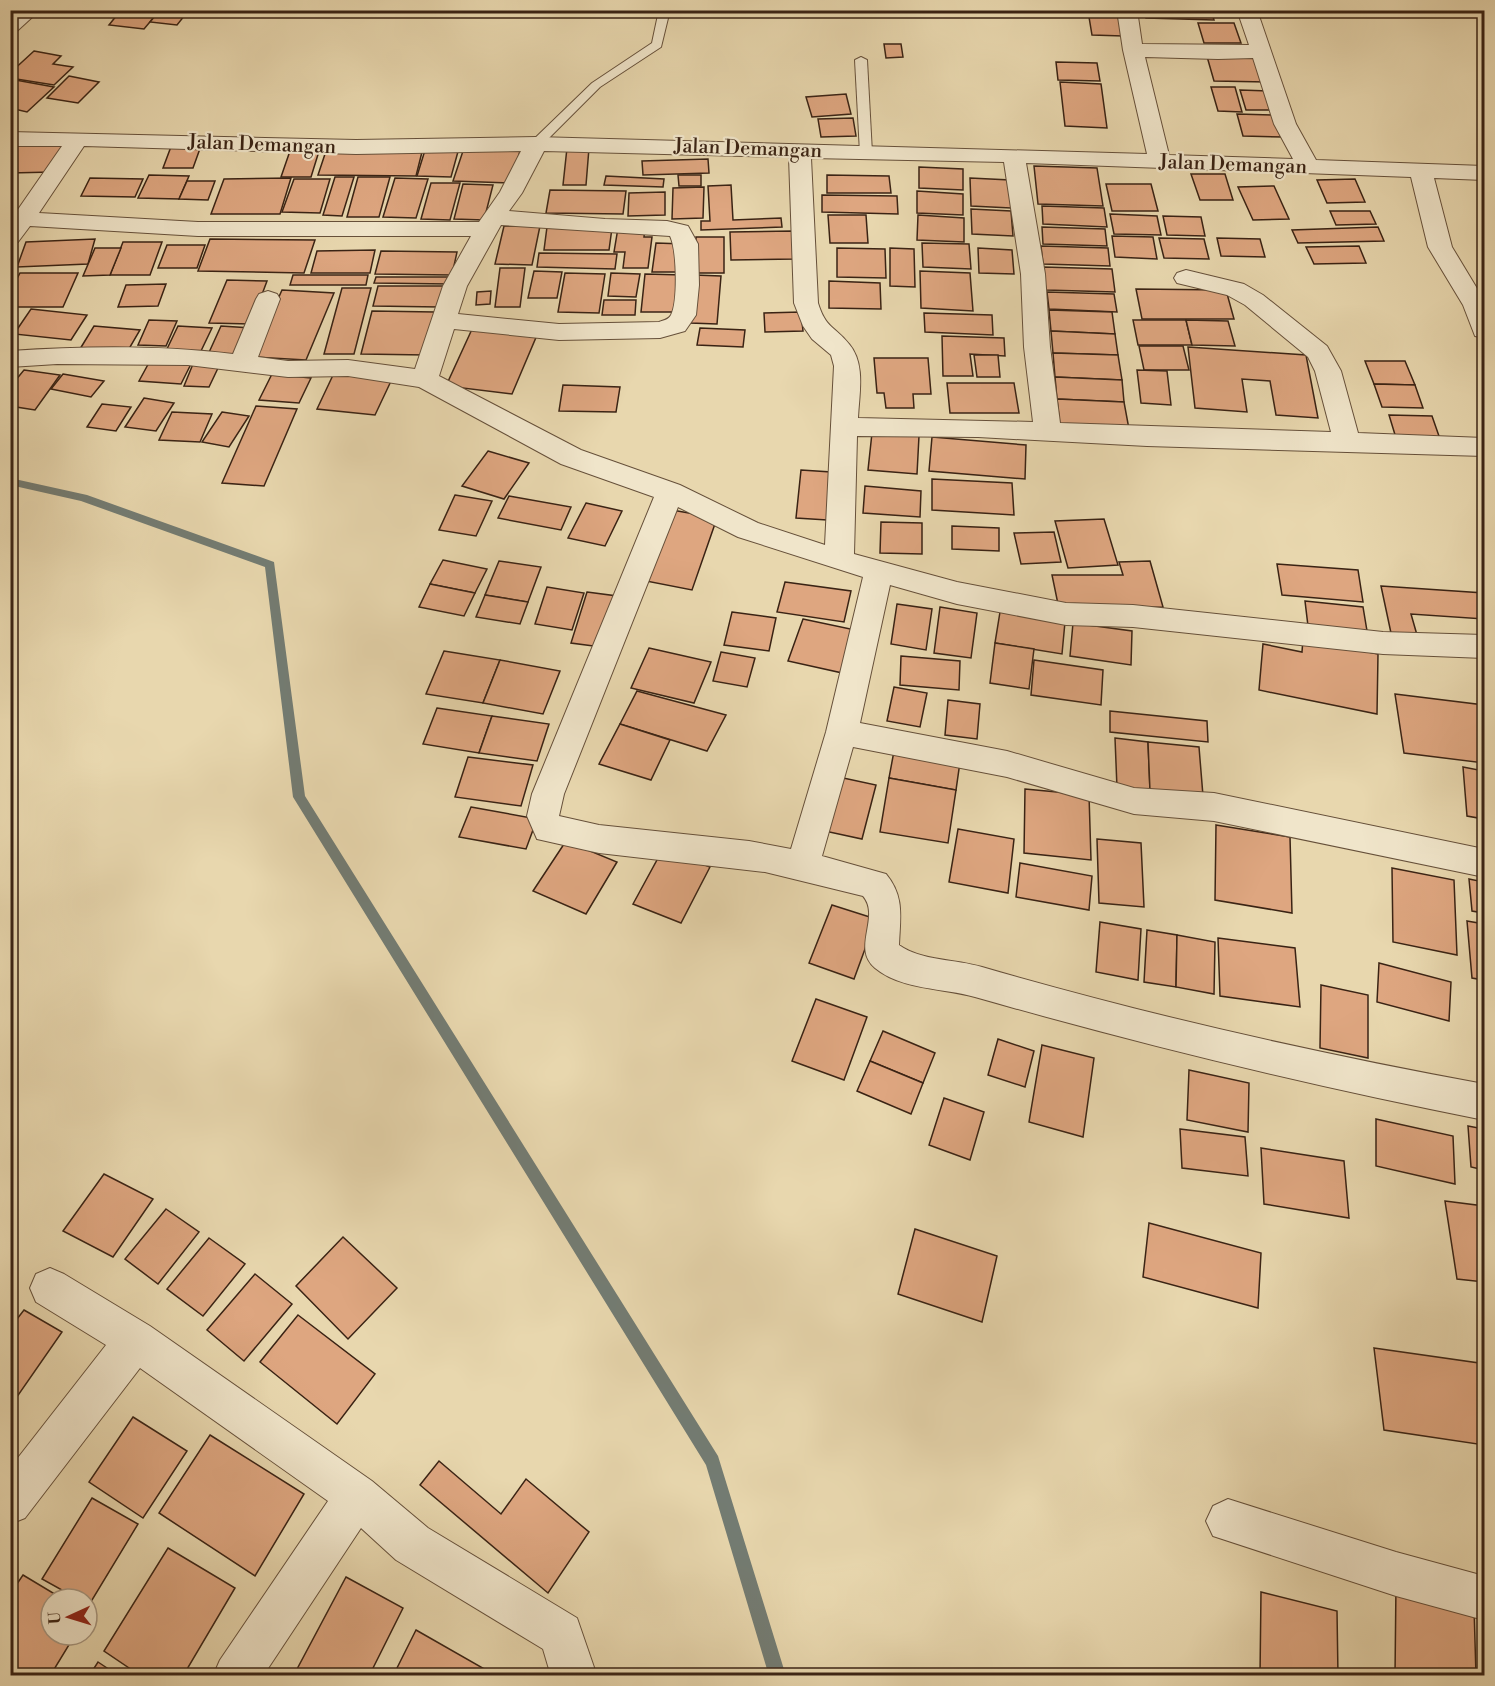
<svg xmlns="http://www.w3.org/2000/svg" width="1495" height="1686" font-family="'Libre Bodoni',serif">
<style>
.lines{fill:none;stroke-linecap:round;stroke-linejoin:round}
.stream{fill:#737c73;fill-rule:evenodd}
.building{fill:#dea680;stroke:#3a2314;stroke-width:1.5}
.service-casing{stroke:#66503a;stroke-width:2}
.minor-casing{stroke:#66503a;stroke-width:2}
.tertiary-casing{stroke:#66503a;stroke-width:2}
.service{fill:#f0e5ca;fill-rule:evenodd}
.minor{fill:#f0e5ca;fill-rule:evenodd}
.tertiary{fill:#f0e5ca;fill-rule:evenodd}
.labels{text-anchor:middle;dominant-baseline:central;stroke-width:4.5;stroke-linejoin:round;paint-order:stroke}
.far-street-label{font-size:20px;fill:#3a2314;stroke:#f0e5ca}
</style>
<rect width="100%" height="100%" fill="#e8d7ae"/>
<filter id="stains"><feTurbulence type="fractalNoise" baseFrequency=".00333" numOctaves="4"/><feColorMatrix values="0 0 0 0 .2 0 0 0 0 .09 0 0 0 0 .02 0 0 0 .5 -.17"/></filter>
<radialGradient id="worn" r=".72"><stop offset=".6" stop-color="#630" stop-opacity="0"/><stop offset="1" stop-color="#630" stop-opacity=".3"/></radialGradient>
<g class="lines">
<path class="stream" d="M10,478L87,495L274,562L305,796L718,1456L786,1676H769L706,1465L293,797L265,567L81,501L10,485Z"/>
</g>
<g class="building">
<path d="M121,10H160L144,29L109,25Z"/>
<path d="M160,10H189L177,25L150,22Z"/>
<path d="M1145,10H1211L1214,20L1146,18Z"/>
<path d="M1089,17H1118L1123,36L1092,35Z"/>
<path d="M1198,23H1234L1241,43H1204Z"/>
<path d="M884,44H901L903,57L886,58Z"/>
<path d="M34,51L61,56L53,64L73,67L54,85L10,78V73Z"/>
<path d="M1206,53L1259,55L1267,82L1214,81Z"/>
<path d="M1056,62L1097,63L1100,81L1058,80Z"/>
<path d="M69,76L99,82L78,103L47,98Z"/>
<path d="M10,79L54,87L27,112L10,108Z"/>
<path d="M1060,82L1101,84L1107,128L1065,126Z"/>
<path d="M1211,87H1235L1242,112L1218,111Z"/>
<path d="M1240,90L1269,91L1277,110H1246Z"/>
<path d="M846,94L851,114L812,117L806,97Z"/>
<path d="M1237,114L1276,115L1283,137L1243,136Z"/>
<path d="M853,118L856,136L821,137L818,119Z"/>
<path d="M202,143L193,168H163L172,144Z"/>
<path d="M12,145H65L53,172L10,173Z"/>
<path d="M426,147L459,148L451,177L417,176Z"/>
<path d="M291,148H320L311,177H281Z"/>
<path d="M327,148H423L416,176L318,175Z"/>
<path d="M464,148L520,151L511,183L453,181Z"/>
<path d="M567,148H589L586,185H563Z"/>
<path d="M708,159L709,173L643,175L642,161Z"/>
<path d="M1034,166L1097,168L1103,206L1038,204Z"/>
<path d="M919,167L963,169V190L919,188Z"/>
<path d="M1191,174H1225L1233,200H1200Z"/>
<path d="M149,175L189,176L179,199L138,198Z"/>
<path d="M678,175H701V186H679Z"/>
<path d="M827,175L889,176L891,193H827Z"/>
<path d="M606,176L664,179L663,187L604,185Z"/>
<path d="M335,177H354L342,216L323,215Z"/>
<path d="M358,177H390L379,217H347Z"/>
<path d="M90,178L143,179L135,197L81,196Z"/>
<path d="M291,178L280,214H211L224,179Z"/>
<path d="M395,178L428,179L416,218L383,217Z"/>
<path d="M970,178L1010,180L1011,208L971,206Z"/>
<path d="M294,179H330L320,213L282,212Z"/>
<path d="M1355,179L1365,202L1327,203L1317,180Z"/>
<path d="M187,181H215L208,200L179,199Z"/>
<path d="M431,183H460L450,220L421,219Z"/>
<path d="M463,184L493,185L484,220L454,219Z"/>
<path d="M1106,184H1151L1158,211H1112Z"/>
<path d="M731,185L733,220L781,218L782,227L701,230V221H710L708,186Z"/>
<path d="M1274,186L1289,219L1253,220L1238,187Z"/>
<path d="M704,187L703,218L672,219L673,188Z"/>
<path d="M550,190L626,191L623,214L546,213Z"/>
<path d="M917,191L963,194V215L917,213Z"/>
<path d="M665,192V215L628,216L629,193Z"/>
<path d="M822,195L897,196L898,214L822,212Z"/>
<path d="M1042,206L1104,208L1107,227L1043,224Z"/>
<path d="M971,209L1011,211L1013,236L972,234Z"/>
<path d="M1330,211H1370L1376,224L1336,225Z"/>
<path d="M1110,214L1157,216L1161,235L1114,234Z"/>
<path d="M828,215H866L868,243H830Z"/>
<path d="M918,215L964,218V242L917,240Z"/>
<path d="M1163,216L1201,217L1205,236L1167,235Z"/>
<path d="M504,226H540L532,265L495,264Z"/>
<path d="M547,227L612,228L609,250H544Z"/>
<path d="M1042,227L1105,229L1107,246L1043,244Z"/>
<path d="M1378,227L1384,241L1298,243L1292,230Z"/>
<path d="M618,228H645L644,237H652L648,268H623L625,252H614Z"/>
<path d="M792,231L795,259L731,260L730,232Z"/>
<path d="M1112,236L1153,237L1157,259L1115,257Z"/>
<path d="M696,237H724V273H695Z"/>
<path d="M1159,238L1204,239L1209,259L1164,258Z"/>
<path d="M1217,238L1260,239L1265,257L1221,256Z"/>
<path d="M95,239L88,264L17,267L26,242Z"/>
<path d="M210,239L315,240L304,273L198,271Z"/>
<path d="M123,242H162L150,275H110Z"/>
<path d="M656,243L684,244L682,272H652Z"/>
<path d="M922,243L969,244L971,269L923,267Z"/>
<path d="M167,245H205L197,268H158Z"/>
<path d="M1041,246L1108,248L1110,266L1043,264Z"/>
<path d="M1359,246L1366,263L1314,264L1306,247Z"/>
<path d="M95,248H121L110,275L83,276Z"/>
<path d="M837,248L885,249L886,278L837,277Z"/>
<path d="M890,248L914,249L915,287L890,286Z"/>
<path d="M978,248L1012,250L1014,274L979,273Z"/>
<path d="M375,250L370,273H311L317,251Z"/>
<path d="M381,251L457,252L452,275L375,274Z"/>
<path d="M539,253L617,254L615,269L537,267Z"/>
<path d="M1043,267L1112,269L1115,292L1046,290Z"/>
<path d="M500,268H525L520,307H495Z"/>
<path d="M534,271L562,272L557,298H528Z"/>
<path d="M920,271L970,273L973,311L921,308Z"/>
<path d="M20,273H78L63,307H10V292Z"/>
<path d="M565,273L605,274L599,313L558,312Z"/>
<path d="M611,273L640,274L636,297L608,296Z"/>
<path d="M645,274L684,275L680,312H641Z"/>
<path d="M293,275H368L366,285H290Z"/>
<path d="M694,275L721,276L717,324L690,323Z"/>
<path d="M376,277H451L450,284L374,283Z"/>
<path d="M227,280L267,281L251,324L209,323Z"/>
<path d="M829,281L880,283L881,309L829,308Z"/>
<path d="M166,284L158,306L118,307L126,285Z"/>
<path d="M378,286H444L440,307L373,306Z"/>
<path d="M342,288H371L354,354H324Z"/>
<path d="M1136,289L1226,290L1234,319H1142Z"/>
<path d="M282,290L334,293L306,360L252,357Z"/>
<path d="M491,291L490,304L476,305L477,292Z"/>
<path d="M1047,292L1114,294L1117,312L1049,309Z"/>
<path d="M604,300H636L635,315H602Z"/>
<path d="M31,309L87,315L71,340L14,334Z"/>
<path d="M1049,310L1112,312L1115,334L1051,331Z"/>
<path d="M372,311L435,312L426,355L361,354Z"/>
<path d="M801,312L803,331L765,332L764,313Z"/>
<path d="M924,313L992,315L993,335L925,332Z"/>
<path d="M149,320L177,321L166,346L138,345Z"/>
<path d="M1133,320H1186L1192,345H1138Z"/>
<path d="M1186,320L1228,321L1235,346L1192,345Z"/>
<path d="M94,326L140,330L126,354L80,349Z"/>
<path d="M178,326L212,328L200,353L166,351Z"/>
<path d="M221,326L251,328L236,360L206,359Z"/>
<path d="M473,327L537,335L512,394L446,386Z"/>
<path d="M700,328L745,330L743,347L697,345Z"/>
<path d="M1051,331L1115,334L1118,355L1053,353Z"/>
<path d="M942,336L1004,338L1005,356L970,354L973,376H943Z"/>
<path d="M1139,346H1183L1189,370H1144Z"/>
<path d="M1188,347L1306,355L1318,418L1276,415L1270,381L1242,379L1247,412L1195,408Z"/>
<path d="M1053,353L1118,355L1122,380L1055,377Z"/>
<path d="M974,355H998L1000,377H977Z"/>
<path d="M874,358H928L931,394H913L914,408H886L884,393H877Z"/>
<path d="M151,359L192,362L181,384L139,381Z"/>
<path d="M1365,361H1405L1415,385L1374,384Z"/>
<path d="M193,364L219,366L209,387L184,386Z"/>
<path d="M24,370L60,375L35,410L10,406V387Z"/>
<path d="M1137,370L1167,371L1171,405L1141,403Z"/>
<path d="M334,373L392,379L375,415L317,409Z"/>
<path d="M63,374L104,381L91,397L51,389Z"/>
<path d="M272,374L311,378L299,403L259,400Z"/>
<path d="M1055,377L1122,380L1124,402L1057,399Z"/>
<path d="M947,383H1014L1019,413H950Z"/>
<path d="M1374,384L1415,385L1423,408L1382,407Z"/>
<path d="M563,385L620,387L616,412L559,411Z"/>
<path d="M144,398L174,403L156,431L125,427Z"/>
<path d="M1057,399L1124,402L1129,429L1060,426Z"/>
<path d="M102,404L131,407L116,431L87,427Z"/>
<path d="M256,406L297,409L264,486L222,483Z"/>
<path d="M172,412L212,414L200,442L159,440Z"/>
<path d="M222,412L249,416L229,447L202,442Z"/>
<path d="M1389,415L1432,416L1440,439L1396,438Z"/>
<path d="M872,433L919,436L917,474L868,470Z"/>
<path d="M932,437L1026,445L1025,479L929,471Z"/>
<path d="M488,451L529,463L504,499L462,486Z"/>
<path d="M801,470L831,472L827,520L796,518Z"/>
<path d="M932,479L1012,483L1014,515L932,510Z"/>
<path d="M865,486L921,491L920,517L863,513Z"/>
<path d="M455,495L492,501L476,536L439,530Z"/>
<path d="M509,496L571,507L561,530L498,518Z"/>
<path d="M586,503L622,511L605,546L568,538Z"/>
<path d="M672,510L717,518L692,590L646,581Z"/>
<path d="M1104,519L1118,565L1068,568L1055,521Z"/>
<path d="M881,522L922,523V554L880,553Z"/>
<path d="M952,526L999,528V551L952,549Z"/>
<path d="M1054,532L1061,562L1021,564L1014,533Z"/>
<path d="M443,560L487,569L475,593L430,584Z"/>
<path d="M499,561L541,567L528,602L485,595Z"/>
<path d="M1150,561L1163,607L1059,609L1052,575H1123L1119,562Z"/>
<path d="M1277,564L1358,570L1363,602L1282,595Z"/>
<path d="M785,582L851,591L844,622L777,612Z"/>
<path d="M430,584L475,593L464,616L419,607Z"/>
<path d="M1381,586L1484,593V619L1411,614L1417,635L1391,633Z"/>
<path d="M547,587L584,593L572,630L535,624Z"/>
<path d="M587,592L617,596L601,647L571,643Z"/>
<path d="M485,595L528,602L520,624L476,617Z"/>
<path d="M1305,601L1363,607L1367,631L1308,626Z"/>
<path d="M897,604L932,609L926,650L891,644Z"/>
<path d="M940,607L977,613L971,658L934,653Z"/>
<path d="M732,612L776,618L769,651L724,645Z"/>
<path d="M1000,612L1065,622L1062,654L995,643Z"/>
<path d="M803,619L860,631L847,674L788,661Z"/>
<path d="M1073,623L1132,631L1131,665L1070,656Z"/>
<path d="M1303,639L1378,654L1377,714L1259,690L1263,644L1302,652Z"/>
<path d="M995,643L1034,649L1029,689L990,683Z"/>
<path d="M649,648L711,662L694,703L631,688Z"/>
<path d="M444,651L500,660L483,703L426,694Z"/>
<path d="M721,652L755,658L747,687L713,681Z"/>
<path d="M901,656L960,661L959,690L900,685Z"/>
<path d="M500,660L560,671L543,714L483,703Z"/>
<path d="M1034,660L1103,670L1101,705L1031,695Z"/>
<path d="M894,687L927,693L920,727L887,721Z"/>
<path d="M637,691L726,715L707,751L620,724Z"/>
<path d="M1395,694L1484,705V763L1404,753Z"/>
<path d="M948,700L980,704L977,739L945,735Z"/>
<path d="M437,708L492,716L479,753L423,744Z"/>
<path d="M1110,711L1207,721L1208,742L1110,732Z"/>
<path d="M492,716L549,724L537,761L479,753Z"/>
<path d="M620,724L670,740L651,780L599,764Z"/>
<path d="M1115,738L1148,742L1150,791L1117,788Z"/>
<path d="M1148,742L1199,747L1203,796L1150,791Z"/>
<path d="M894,751L960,762L956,790L889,778Z"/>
<path d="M468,757L533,765L521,806L455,797Z"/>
<path d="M1463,767L1484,771V819L1467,816Z"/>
<path d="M834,776L876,785L862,839L820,830Z"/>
<path d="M889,778L956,790L948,843L880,832Z"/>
<path d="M1025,789L1089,795L1091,860L1024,853Z"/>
<path d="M471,807L537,819L526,849L459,837Z"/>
<path d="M1216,825L1290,837L1292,913L1215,900Z"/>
<path d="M958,829L1014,839L1008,893L949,882Z"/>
<path d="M1097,839L1141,843L1144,907L1099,903Z"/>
<path d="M566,841L617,862L586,914L533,891Z"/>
<path d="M663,849L710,867L681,923L633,904Z"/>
<path d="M1020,863L1092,876L1089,910L1016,897Z"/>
<path d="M1392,868L1454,880L1457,955L1393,942Z"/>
<path d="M1469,879L1484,882V913L1472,911Z"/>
<path d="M832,905L876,919L854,979L809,963Z"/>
<path d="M1467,921L1484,924V980L1472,978Z"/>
<path d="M1100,922L1141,929L1138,980L1096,972Z"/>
<path d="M1147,930L1177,935L1176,987L1144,982Z"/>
<path d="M1177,935L1215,942L1214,994L1176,987Z"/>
<path d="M1218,938L1295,948L1300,1007L1220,996Z"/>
<path d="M1379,963L1451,982L1449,1021L1377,1002Z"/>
<path d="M1321,985L1368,995V1058L1320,1048Z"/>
<path d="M816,999L867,1017L844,1080L792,1061Z"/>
<path d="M883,1031L935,1053L923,1083L870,1061Z"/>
<path d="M998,1039L1034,1051L1025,1087L988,1075Z"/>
<path d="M1042,1045L1094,1058L1083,1137L1029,1122Z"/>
<path d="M870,1061L923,1083L911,1114L857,1091Z"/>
<path d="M1189,1070L1249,1083L1248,1132L1187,1120Z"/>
<path d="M944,1098L984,1112L970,1160L929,1145Z"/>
<path d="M1376,1119L1453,1136L1455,1184L1376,1166Z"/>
<path d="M1468,1126L1484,1129V1170L1471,1167Z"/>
<path d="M1180,1129L1245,1137L1248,1176L1182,1168Z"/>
<path d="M1261,1148L1344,1161L1349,1218L1264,1204Z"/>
<path d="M104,1174L153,1199L113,1257L63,1231Z"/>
<path d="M1445,1201L1484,1206V1282L1457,1279Z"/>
<path d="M166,1209L199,1232L158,1284L125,1259Z"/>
<path d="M1149,1223L1261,1253L1258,1308L1143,1277Z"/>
<path d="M915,1229L997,1256L982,1322L898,1294Z"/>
<path d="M343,1237L397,1288L348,1339L296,1286Z"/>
<path d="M209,1238L245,1264L203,1316L167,1289Z"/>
<path d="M255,1274L292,1304L244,1361L207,1330Z"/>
<path d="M24,1310L62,1332L12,1404L10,1328Z"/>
<path d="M298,1315L375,1374L337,1424L260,1362Z"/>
<path d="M1374,1348L1479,1363L1484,1400V1445L1384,1430Z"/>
<path d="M133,1417L187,1451L143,1518L89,1482Z"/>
<path d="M210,1435L304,1494L255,1576L159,1513Z"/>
<path d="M439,1461L501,1514L526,1479L589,1532L548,1593L420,1485Z"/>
<path d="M92,1498L138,1524L89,1605L87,1599H78L42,1579Z"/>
<path d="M168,1548L235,1588L183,1676H141L104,1651Z"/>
<path d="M23,1575L63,1599H51V1635H75L50,1676H10V1594Z"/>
<path d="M346,1577L403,1608L369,1676H305L296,1671Z"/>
<path d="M1396,1584L1474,1607L1476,1676H1395Z"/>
<path d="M1261,1592L1337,1611L1338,1676H1260Z"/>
<path d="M416,1630L488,1671L486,1676H393Z"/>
<path d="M98,1662L119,1676H89Z"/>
</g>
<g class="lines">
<g class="service-casing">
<g id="service">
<path d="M659,10H670L661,47L600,87L540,147H532V141L592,83L652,43Z"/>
<path d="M861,57L867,60L872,153L866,157L860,153L855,60Z"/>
</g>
</g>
<g class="minor-casing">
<g id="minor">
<path d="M1117,10H1137L1142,44L1249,45L1237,10H1257L1296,124L1316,160L1484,166V180L1434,178L1452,247L1484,300V338L1475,336L1463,305L1428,247L1411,177L1026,163L1045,274L1050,347L1060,423L1331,432L1315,371L1308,357L1245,305L1227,295L1177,283L1174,278L1177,273L1186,270L1244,284L1263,295L1327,346L1341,371L1358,433L1484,438V456L1147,446L978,437L857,436L854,554L957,582L1066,603L1133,605L1383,632L1484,635V658L1383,654L1133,627L1066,625L957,604L890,585L860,723L1007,751L1134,788L1214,793L1484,849V877L1214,821L1134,814L1007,777L853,747L822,856L886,874C905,897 900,917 899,945C921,961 956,959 982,967C1147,1015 1315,1053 1484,1084V1120C1312,1086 1143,1045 975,997C944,988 901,990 875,968C851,948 881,917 863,896L765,872L599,853L537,839L527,816L532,794L654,497L561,464L419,387L348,376L288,377L188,365L57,364L10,367V351C84,346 160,345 233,354L256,299L259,294L268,291L277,294L280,299L258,357L288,361L348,360L415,369L443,286L471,236H198L30,226L18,242L10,244V221L62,146H10V132L356,140L536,137L1147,154L1123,50ZM1145,57L1218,59L1253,58L1274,124L1293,159L1169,155ZM84,146L356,154L521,151L500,192L479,222H198L39,213ZM544,151L789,157L794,303L803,326L812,339L831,355L834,366L825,545L758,523L680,485L581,450L439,376L454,329L559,340L660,338L685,331L696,315L699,285L698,244L688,226L667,221L605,219L509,211L522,193ZM811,158L1004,162L1021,274L1024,347L1033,422L858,418C859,394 866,364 849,344C835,326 826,329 818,303ZM501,225L670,236C677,250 678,302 671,315C668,320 664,320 659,322L559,324L458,314L467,286ZM678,507L738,537L863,577L826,732L791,849L749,841L599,825L559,816L564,794Z"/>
<path d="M50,1268L64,1274L150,1326L372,1481L428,1528L577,1618L597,1676H551L543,1649L396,1560L361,1528L263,1676H213L220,1660L328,1501L140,1368L25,1518L10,1524V1468L106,1345L36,1302L30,1288L36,1274Z"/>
<path d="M1228,1499L1396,1552L1484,1576V1620L1396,1596L1213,1536L1206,1521L1213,1506Z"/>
</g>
</g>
<g class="tertiary-casing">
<path id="tertiary" d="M17,10H40L17,31L10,33V16Z"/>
</g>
<use href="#service" class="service"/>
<use href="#minor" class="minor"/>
<use href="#tertiary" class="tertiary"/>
</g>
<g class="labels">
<g class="far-street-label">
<text transform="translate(262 145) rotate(2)">Jalan Demangan</text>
<text transform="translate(748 149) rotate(2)">Jalan Demangan</text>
<text transform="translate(1233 165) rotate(2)">Jalan Demangan</text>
</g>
</g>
<rect width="1495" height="1686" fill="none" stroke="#e8d7ae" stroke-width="36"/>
<rect x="12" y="12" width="1471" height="1662" fill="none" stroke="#3a2314" stroke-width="3"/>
<rect x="18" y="18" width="1459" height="1650" fill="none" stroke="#3a2314" stroke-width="1.5"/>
<g transform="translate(69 1617) rotate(266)"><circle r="28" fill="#f0e5ca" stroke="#a79781" stroke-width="1.5"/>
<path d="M0-4.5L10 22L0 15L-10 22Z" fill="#8f2418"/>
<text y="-9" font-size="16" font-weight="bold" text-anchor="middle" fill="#3a2314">U</text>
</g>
<rect width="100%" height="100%" filter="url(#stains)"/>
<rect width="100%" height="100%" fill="url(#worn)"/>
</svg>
